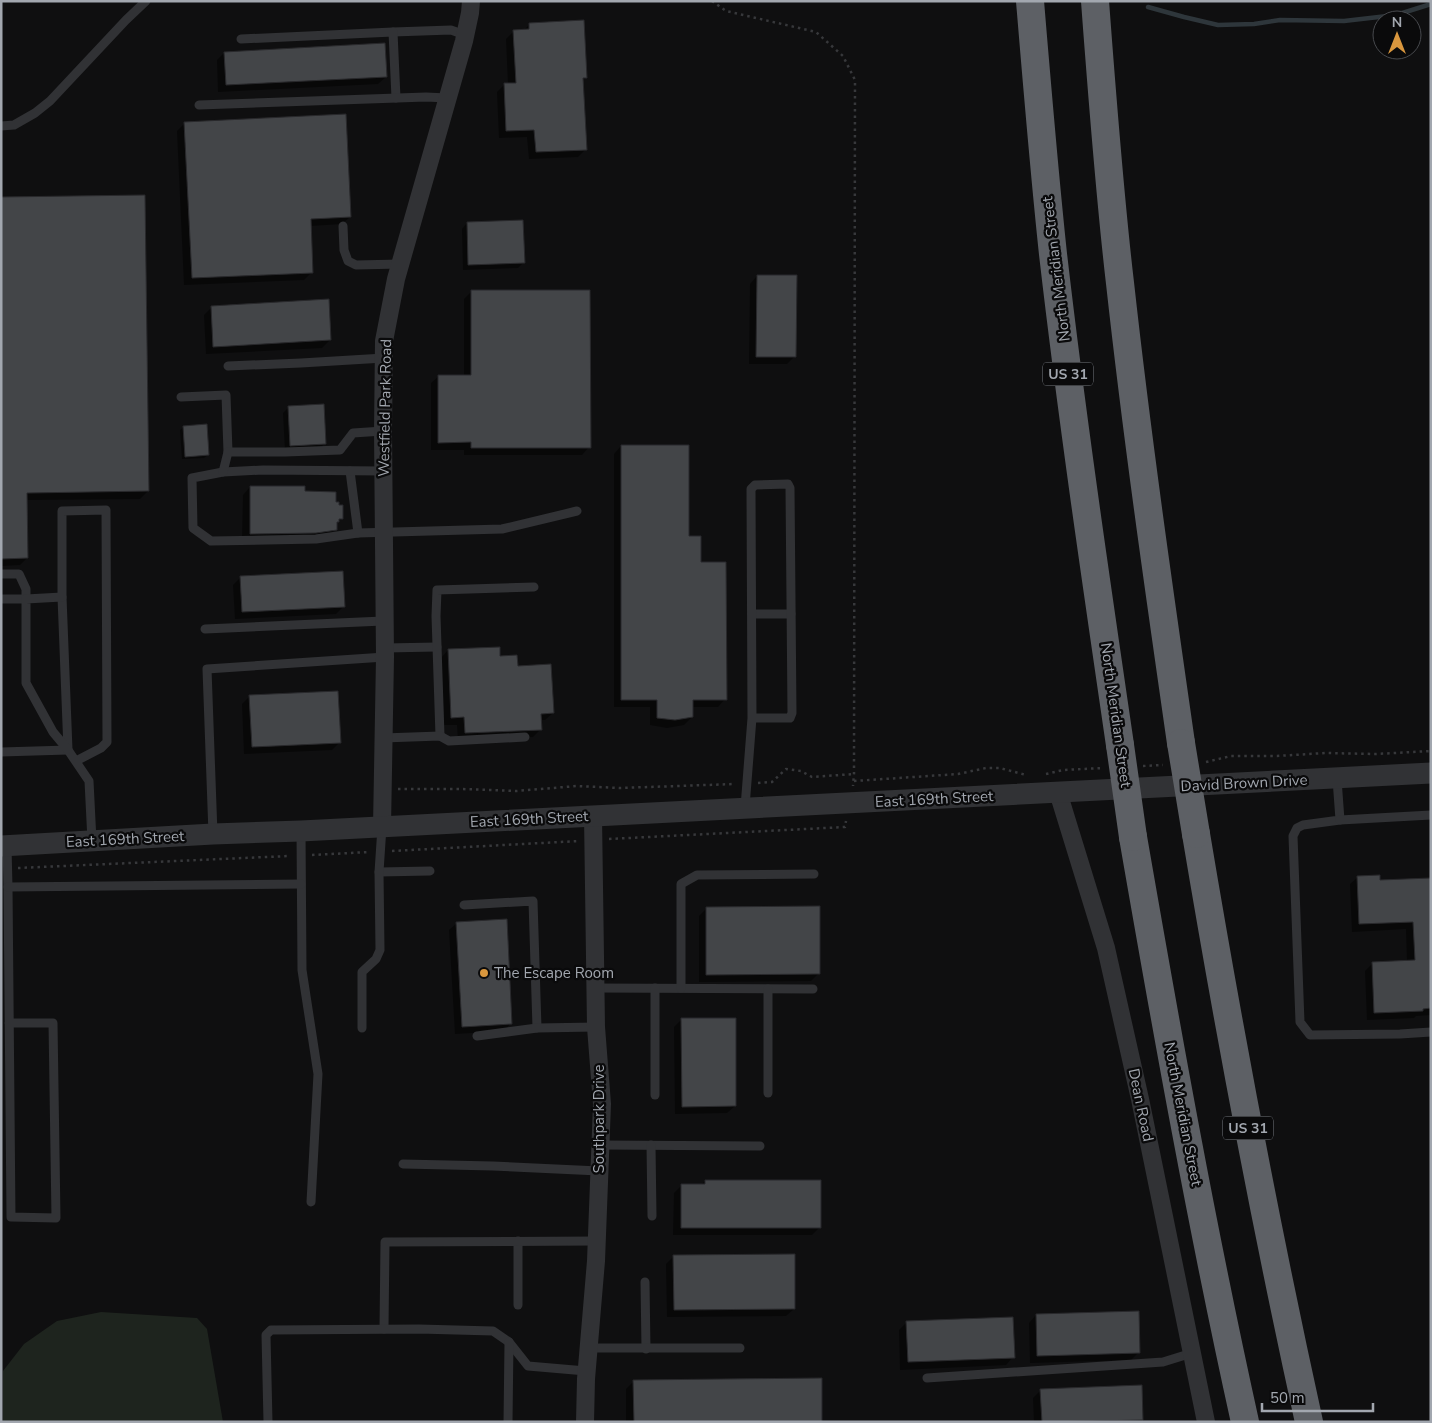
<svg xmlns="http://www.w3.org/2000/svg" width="1432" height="1423" font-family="'Nunito Sans',sans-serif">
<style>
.green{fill:#1e241e}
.shadow{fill:#0007}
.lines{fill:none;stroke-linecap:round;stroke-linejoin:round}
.stream{stroke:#2e363b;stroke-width:4.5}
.building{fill:#434548;stroke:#29292c}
.path{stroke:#37383b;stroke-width:2.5;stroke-dasharray:2.5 4;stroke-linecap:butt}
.service{stroke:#313235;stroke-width:9}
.minor{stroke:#313235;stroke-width:18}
.tertiary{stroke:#313235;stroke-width:21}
.motorway{stroke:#5d6065;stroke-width:28}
.motorway-bridge{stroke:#5d6065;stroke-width:28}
.poi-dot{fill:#d9973e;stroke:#0a0a0b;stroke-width:2}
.labels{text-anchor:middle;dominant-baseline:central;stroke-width:4.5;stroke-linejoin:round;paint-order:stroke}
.shield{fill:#0a0a0b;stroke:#74787e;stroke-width:1}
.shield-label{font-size:14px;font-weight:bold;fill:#a2a7af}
.street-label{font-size:15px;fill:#a2a7af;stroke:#0a0a0b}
.poi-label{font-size:15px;fill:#a2a7af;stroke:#0a0a0b;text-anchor:start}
</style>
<rect width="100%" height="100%" fill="#0f0f10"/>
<path class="green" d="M101,1312L197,1318L207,1329L223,1422H3V1371L24,1344L57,1321Z"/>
<g class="shadow">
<path d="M530,24L586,77L582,81L586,149L578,157L529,159L527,137L499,138L497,92L504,85L508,84L506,39L513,32L523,31Z"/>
<path d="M224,53L386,77L378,84L218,92L217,60Z"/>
<path d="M185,123L350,217L342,224L310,226L312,272L304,280L184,285L177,131Z"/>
<path d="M1,198L148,491L140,499L26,500L27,558L20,565L1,566Z"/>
<path d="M467,223L524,262L518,268L463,270L462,229Z"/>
<path d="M757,276L795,356L787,364H749L750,284Z"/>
<path d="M472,291L589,447L582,455H464V450H431V383L439,376H464V299Z"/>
<path d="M212,307L330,340L322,348L206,354L204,315Z"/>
<path d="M288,408L324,444L319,449L285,451L283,413Z"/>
<path d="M184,427L208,455L204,458L182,459L180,430Z"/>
<path d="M621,446L688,538L700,563L725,699L718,707H692V717L684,725L667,728L650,725V707H614V454Z"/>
<path d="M250,487L304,493L335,504L341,519L335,525V529L328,537L242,541L243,495Z"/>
<path d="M241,577L344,606L336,614L235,619L233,585Z"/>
<path d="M448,650L517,667L553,713L545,720H540L541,729L533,737L458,741L457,725H444L441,658Z"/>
<path d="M250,696L339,743L332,750L244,754L242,704Z"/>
<path d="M1358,877L1379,881L1431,879V1015L1416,1016L1414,1018L1367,1020L1365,971L1373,963L1407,962L1406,929L1352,932L1350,884Z"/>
<path d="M707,908L819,973L811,981L699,982V916Z"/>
<path d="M457,923L511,1023L504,1031L455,1034L449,930Z"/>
<path d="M682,1019L735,1106L727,1113L675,1114L674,1027Z"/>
<path d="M705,1181L820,1227L812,1235H673L674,1193L681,1186H700Z"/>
<path d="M674,1256L794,1309L786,1316L667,1317L666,1264Z"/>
<path d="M1036,1315L1139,1352L1131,1360L1030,1363L1029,1323Z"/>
<path d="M906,1323L1013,1357L1006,1365L900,1370L899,1330Z"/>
<path d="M634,1381L821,1422H626V1389Z"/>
<path d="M1141,1386L1142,1422H1034L1033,1398L1041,1390Z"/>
</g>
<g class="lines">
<path class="stream" d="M1148,7L1184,17L1218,25L1254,24L1280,20L1344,21L1396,15L1431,4"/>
</g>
<g class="building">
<path d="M584,20L587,78H583L587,150L536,152L534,130L506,131L504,83H516L513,30L529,29V23Z"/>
<path d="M385,43L387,77L226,85L224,52Z"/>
<path d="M346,114L351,217L311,219L313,273L192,278L184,122Z"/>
<path d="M145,195L149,491L27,493L28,558L1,559V197Z"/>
<path d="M523,220L525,263L468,265L467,222Z"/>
<path d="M757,275H797L796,357H756Z"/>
<path d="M471,290H590L591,448H471V442L438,443V375H471Z"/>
<path d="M329,299L331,340L213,347L211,306Z"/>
<path d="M324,404L326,444L290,446L288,406Z"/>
<path d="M207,424L209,455L185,457L183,426Z"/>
<path d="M621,445H689V536H701V562H726L727,700H693V717L675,720L657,718V700H621Z"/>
<path d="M250,486H305V491L336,492V502H339V505H343V519H339V522H337V530L316,533L250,534Z"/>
<path d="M343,571L345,607L242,612L240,576Z"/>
<path d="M500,647V656L517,655L518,666L551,664L554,713L541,714L542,730L465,733L464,717L451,718L448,649Z"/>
<path d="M338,691L341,743L252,747L249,695Z"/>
<path d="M1380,875V880L1431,878V1008L1423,1009V1011L1374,1013L1372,962L1415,960L1413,922L1359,924L1357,876Z"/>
<path d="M820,906V974L706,975V907Z"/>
<path d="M507,919L512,1024L462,1027L456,922Z"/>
<path d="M681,1018H736V1106L682,1107Z"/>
<path d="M705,1180H821V1228H681V1184H705Z"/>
<path d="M795,1254V1309L674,1310L673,1255Z"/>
<path d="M1139,1311L1140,1353L1037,1356L1036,1314Z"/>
<path d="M1013,1317L1015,1358L908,1362L906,1321Z"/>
<path d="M822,1378V1422H634L633,1380Z"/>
<path d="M1142,1385L1143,1420L1042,1422L1040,1389Z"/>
</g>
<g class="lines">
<g class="path">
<path d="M712,1L726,11L816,32L843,56L855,80L854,774L853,786"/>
<path d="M1206,762L1231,756H1277L1325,753L1376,754L1431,751"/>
<path d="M1143,766L1163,765"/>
<path d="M1046,774L1063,770L1103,768"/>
<path d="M854,781L958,774L986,768H1000L1026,775"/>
<path d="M758,783L772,782L786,769L801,771L812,777L854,774"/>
<path d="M398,789H462L516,791L577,786L620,788L735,784"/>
<path d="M609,839L845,827L846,821"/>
<path d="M392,851L579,841"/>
<path d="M312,855L369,852"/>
<path d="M18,868L289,856"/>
</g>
<g class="service">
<path d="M393,32L451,30L465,35"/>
<path d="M241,39L393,32L396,98"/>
<path d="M199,105L426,97L447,98"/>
<path d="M1,126L14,125L35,113L50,101L126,20L146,1"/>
<path d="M343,226L344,250L348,261L356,265L400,264"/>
<path d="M228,366L301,363L384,358"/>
<path d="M181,397L226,395L228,452"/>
<path d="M350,471L358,533"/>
<path d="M384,471L263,470L223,472L192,478L193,528L211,541L316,539L358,533L502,529L577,511"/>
<path d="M223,472L228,452H285L340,450L353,433L383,431"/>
<path d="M1,574H19L26,589V599H1"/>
<path d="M752,614H791"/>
<path d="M205,629L383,621"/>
<path d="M385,648L437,647"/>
<path d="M440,736L436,616L437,590L534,587"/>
<path d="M383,738L440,736L449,741L525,737"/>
<path d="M1,752L68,750L62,597"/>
<path d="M76,761L101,748L107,742L106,510L62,511V597L26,599V683L53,732L68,750L89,781L92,841"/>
<path d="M1337,779L1340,820L1303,825L1297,828L1293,836L1300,1022L1310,1035L1400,1034L1431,1032"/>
<path d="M745,807L752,718L751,489L755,485L788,484L790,488L792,713L790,718H752"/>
<path d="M1340,820L1431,815"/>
<path d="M301,831L302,970L318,1074L311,1202"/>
<path d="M213,834L207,669L385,657"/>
<path d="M7,846L8,887L11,1217L56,1218L53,1023H9"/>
<path d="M379,872L430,871"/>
<path d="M8,887L301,884"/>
<path d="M464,905L533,901L537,1028"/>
<path d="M595,988L813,989"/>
<path d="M655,988V1095"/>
<path d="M681,988V884L697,875L814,874"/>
<path d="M362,1028V972L376,959L380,950L379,872L382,827"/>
<path d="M477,1036L537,1028L596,1027"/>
<path d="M768,1093V989"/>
<path d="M600,1145L760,1146"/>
<path d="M651,1145L652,1216"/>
<path d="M403,1164L493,1166L599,1171"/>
<path d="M645,1282L646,1349"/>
<path d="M518,1305V1241"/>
<path d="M384,1329L385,1242L597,1241"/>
<path d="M588,1348H740"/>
<path d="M927,1378L1163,1362L1192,1353"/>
<path d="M268,1422L266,1335L271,1330L419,1329L493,1331L509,1342L528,1366L586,1371"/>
<path d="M508,1422L509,1342"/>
</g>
<g class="minor">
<path d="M1058,792L1106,948L1140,1099L1206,1422"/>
<path d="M382,827L385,657L383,431L384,341L396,279L464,41L470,13L471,1"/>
<path d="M585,1422L586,1379L596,1261L602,1104L596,1027L593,816"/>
</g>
<path class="tertiary" d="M1,846L213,834L301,831L1431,773"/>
<g class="motorway">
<path d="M1030,1C1037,85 1044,170 1053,254C1072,418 1096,581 1120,745"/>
<path d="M1095,1C1102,95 1109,189 1120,283C1137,437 1159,590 1181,743"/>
<path d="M1196,834C1229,1031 1266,1227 1309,1422"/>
<path d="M1133,837C1167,1033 1202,1228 1245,1422"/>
</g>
<g class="motorway-bridge">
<path d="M1181,743L1196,834"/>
<path d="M1120,745L1133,837"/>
</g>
</g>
<circle class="poi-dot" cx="484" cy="973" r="5"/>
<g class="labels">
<g class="shield">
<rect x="1043" y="362.5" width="50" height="23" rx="4"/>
<rect x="1223" y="1116.5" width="50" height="23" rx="4"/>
</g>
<g class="shield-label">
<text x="1068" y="374">US 31</text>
<text x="1248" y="1128">US 31</text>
</g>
<g class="street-label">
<text transform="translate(1056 269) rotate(-97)">North Meridian Street</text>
<text transform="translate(385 408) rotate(-89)">Westfield Park Road</text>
<text transform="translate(1116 715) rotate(82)">North Meridian Street</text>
<text transform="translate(1244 783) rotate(-3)">David Brown Drive</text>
<text transform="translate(934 799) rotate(-3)">East 169th Street</text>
<text transform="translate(529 819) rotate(-3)">East 169th Street</text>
<text transform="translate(125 839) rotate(-3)">East 169th Street</text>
<text transform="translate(1141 1105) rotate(78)">Dean Road</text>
<text transform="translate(1183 1114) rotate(79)">North Meridian Street</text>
<text transform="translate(599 1119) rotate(-90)">Southpark Drive</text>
</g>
<g class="poi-label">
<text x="494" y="973">The Escape Room</text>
</g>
</g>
<rect width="1432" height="1423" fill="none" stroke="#a2a7af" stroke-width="5"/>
<g transform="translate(1397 35)"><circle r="24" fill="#0a0a0b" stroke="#47494d"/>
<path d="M0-4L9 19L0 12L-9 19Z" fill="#d9973e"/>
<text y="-8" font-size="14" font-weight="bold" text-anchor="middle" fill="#a2a7af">N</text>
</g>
<path d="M1262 1403v8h111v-8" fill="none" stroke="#a2a7af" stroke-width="2.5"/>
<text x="1270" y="1403" font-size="15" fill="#a2a7af" stroke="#0a0a0b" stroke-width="4" paint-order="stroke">50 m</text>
</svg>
